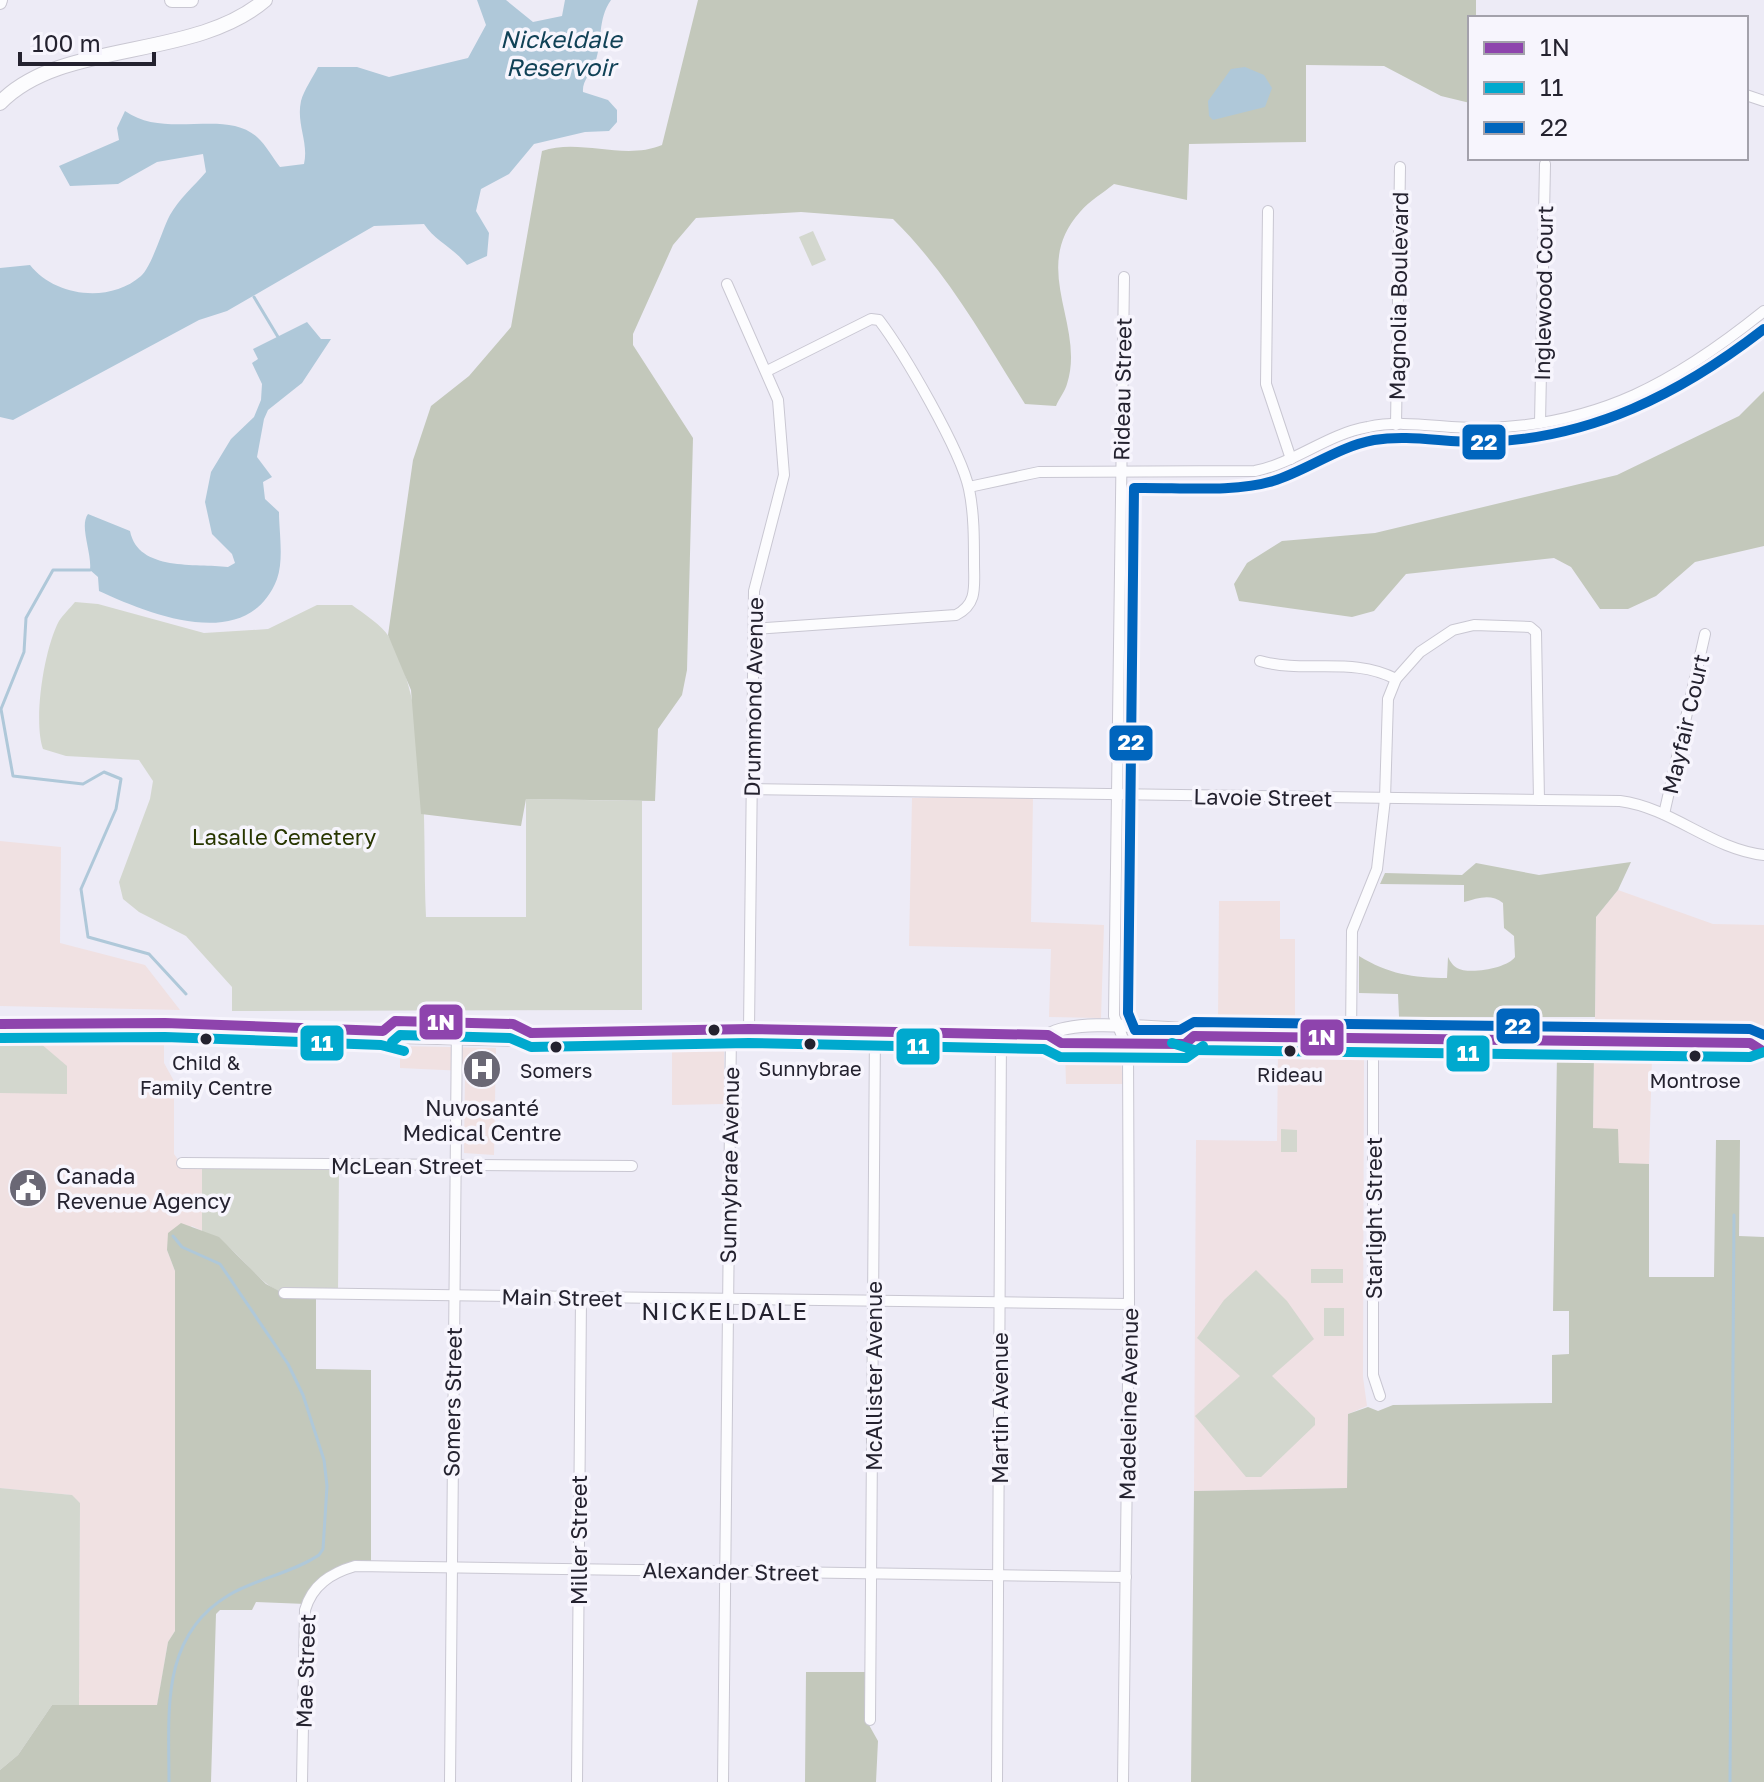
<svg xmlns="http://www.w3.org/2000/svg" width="1764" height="1782" font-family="'Golos Text',sans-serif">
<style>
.commercial{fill:#f0e1e2}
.education{fill:#f0e1e4}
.green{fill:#d3d7ce}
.forest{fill:#c3c8bb}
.water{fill:#afc8d9}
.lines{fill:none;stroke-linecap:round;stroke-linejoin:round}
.stream{stroke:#afc8d9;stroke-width:3}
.minor-casing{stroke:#c9c7d2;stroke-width:12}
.major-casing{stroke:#c9c7d2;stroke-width:14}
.highway-casing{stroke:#c9c7d2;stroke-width:16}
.minor{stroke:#fcfcfe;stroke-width:10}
.major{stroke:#fcfcfe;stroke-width:12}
.highway{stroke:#fcfcfe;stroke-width:14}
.bus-1-casing{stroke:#f7f5fd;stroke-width:16}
.bus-2-casing{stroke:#f7f5fd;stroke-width:16}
.bus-3-casing{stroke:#f7f5fd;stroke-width:16}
.bus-1{stroke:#8e44ad;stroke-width:10}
.bus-2{stroke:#00a9ce;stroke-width:10}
.bus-3{stroke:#0065bd;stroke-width:10}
.bus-dot{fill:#24222f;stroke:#f7f5fd;stroke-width:3}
.labels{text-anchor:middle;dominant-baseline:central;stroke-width:7;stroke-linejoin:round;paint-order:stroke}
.bus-label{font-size:20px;fill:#24222f;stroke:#f7f5fd}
.street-label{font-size:22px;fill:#24222f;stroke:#f7f5fd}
.park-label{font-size:22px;fill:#283600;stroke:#f7f5fd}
.poi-label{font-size:22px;fill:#24222f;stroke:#f7f5fd}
.water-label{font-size:24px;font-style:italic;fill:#114257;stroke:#f7f5fd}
.neighbourhood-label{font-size:24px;letter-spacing:2px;fill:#24222f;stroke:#f7f5fd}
.line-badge{stroke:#f7f5fd;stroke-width:3}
.badge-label{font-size:22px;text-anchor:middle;font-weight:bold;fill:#fff}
</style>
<rect width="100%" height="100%" fill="#edebf6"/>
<g class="commercial">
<path d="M1033,797L1031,922L1104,925L1101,1018L1049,1017L1051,949L909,946L912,798Z"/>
<path d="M0,841L61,847L60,943L145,965L180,1010L0,1006Z"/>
<path d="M1618,890L1713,924L1764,925V1027L1595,1026L1596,917Z"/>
<path d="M1219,901H1280V939H1295V1020L1218,1021Z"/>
<path d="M164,1038V1063L174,1081V1154L181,1164H202V1231L192,1226L167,1250L175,1271V1631L168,1642L157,1706H79L80,1503L71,1495L0,1488V1046Z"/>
<path d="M400,1046L496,1048L494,1155L464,1153L465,1071L400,1068Z"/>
<path d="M672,1047H724V1104L672,1105Z"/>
<path d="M1065,1049L1120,1050L1123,1084H1066Z"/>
<path d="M1594,1054L1652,1056L1649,1164H1618L1593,1128Z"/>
</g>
<path class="education" d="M1278,1051L1364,1053L1363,1377L1367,1406L1348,1414L1347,1488L1194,1491L1196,1140L1277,1141Z"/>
<g class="green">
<path d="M813,231L826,260L812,266L799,237Z"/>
<path d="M75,602L98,604L204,633L268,629L317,605H352C364,614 382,625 389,637C432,714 422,831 426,917H526V799L642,801V1010L232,1011V987L186,936L139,912L123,899L119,882L150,799L153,781L139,760L66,756L43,749C33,720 44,649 59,621C63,615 70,608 75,602Z"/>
<path d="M40,1043L67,1066V1094L0,1093V1046Z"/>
<path d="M1281,1129L1297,1130V1152H1281Z"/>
<path d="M202,1164L339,1165L338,1293C321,1293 296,1298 281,1292C252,1281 238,1243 202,1232Z"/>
<rect x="1311" y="1269" width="32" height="14"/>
<path d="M1256,1270L1287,1301L1314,1339L1272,1376L1315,1418V1425L1261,1477H1246L1195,1416L1240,1376L1197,1338L1224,1300Z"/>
<rect x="1324" y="1308" width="20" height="28"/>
<path d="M0,1488L72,1495L80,1503L79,1706L52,1705L18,1755L0,1770Z"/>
</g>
<g class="forest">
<path d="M698,0H1476V18H1470V103L1441,96L1384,66L1306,65V142L1189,144L1187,200L1114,184C1103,193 1089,201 1080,212C1029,269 1086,325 1067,384C1065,391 1059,399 1056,406L1025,404C984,339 948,273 893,219L801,212L696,218L673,245L633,334V345L693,438L687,670L682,695L658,729L655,801L526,799L521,826L421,814L411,690L388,635L413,460L431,406L469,376L511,327L542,151C580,138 624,161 662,145Z"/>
<path d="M1764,391V546L1695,562L1656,596L1628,609H1600L1571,567L1554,558L1406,574L1374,611L1352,617L1239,601L1234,584L1247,563L1282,541L1375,533L1617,475L1739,416Z"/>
<path d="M1631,862L1618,890L1596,917L1595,1017H1399L1398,994L1359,993V956C1388,974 1413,978 1447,978L1448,957C1450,961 1453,966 1457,968C1469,975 1508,968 1515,957L1514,936L1504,928L1503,903C1491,893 1478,898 1464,902V885L1380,884L1385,873L1462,875L1476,863L1539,875Z"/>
<path d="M1557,1054H1594L1593,1128L1618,1129L1619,1163L1649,1164V1277H1714L1716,1140H1740L1739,1236L1764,1237V1782H1191L1194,1491L1347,1488L1348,1414L1368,1407L1378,1411L1393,1405L1552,1403V1355L1569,1354V1311H1553Z"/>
<path d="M181,1223L219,1237L266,1284L283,1293H316V1369L371,1370V1564L335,1571L306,1604L256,1602L252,1610H220L216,1614L211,1782H0V1770L18,1755L52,1705H157L168,1642L175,1631V1271L167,1250L168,1233Z"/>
<path d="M806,1672H870L869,1725L878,1741L876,1782H805Z"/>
</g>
<g class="water">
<path d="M477,0H506L533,22L562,16L565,0H611C597,20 603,41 595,63C591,73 582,81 583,92L608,100L617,110V122L609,131L585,132L534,144L509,174L481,189L476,211L489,233L487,256L467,265C454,248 435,241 424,224L374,226L227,311L199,320L13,420L0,417V268L30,265C54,296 109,304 141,276C152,266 162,230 170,215C179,199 194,186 206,172L203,154L157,162L118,184L70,186L59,166L119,140L117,128L125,111C166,140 225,108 257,137C266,145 273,158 280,167L304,164C309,142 296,124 301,101C304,90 313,77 318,67H357L389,77L468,58L486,25Z"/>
<path d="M1245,67L1264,75L1272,88L1265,107L1213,120L1209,116L1208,101L1231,69Z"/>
<path d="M307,322L321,339H331L302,383L268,410L264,419L257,457L272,477L263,482L265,499L279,512C279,531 284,560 277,579C248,654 151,615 99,591L98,577L90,570C92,552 79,526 88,514L130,531C138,572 196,563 228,567L235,563L232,554L212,534L205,502L211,472L231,439L254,417L261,400L262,384L252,363L258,359L253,349Z"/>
</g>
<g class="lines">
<g class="stream">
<path d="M254,297L278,337"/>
<path d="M90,570H53L26,618L24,652L1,709L13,776L83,784L104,772L121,779L116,809L81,889L88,937L149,954L186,994"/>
<path d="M169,1782C169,1711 160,1636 229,1595C258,1578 292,1573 319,1555L323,1549L327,1486L324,1460L303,1395L288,1364L220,1264L182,1247L173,1236"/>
<path d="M1730,1782L1734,1215"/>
</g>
<g class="minor-casing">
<g id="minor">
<path d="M1746,95L1764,101"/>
<path d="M1268,211L1266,384L1291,459"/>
<path d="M727,284L778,400L784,475L754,591L749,1029"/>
<path d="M1540,423L1545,164"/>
<path d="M1396,425L1400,167"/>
<path d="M969,487L1039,472L1255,471C1295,463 1327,434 1368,427C1405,419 1445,429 1483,428C1599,426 1677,381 1764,311"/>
<path d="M753,629L956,615C978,604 974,586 974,563C974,538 974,513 969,489C961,451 904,353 879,320L871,319L767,371"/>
<path d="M1260,661C1306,674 1352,656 1396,679"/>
<path d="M751,789L1620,801C1673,808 1711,849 1764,855"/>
<path d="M1664,814L1705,634"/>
<path d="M1351,1039L1352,931L1377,869L1385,799L1388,699L1396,679L1420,652L1453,630L1474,625L1530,627L1536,632L1539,800"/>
<path d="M1373,1039V1375L1380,1396"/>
<path d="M182,1163L632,1166"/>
<path d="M284,1293L1129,1304"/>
<path d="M870,1720L875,1031"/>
<path d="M302,1782L305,1610C312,1585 331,1573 355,1566L1126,1577"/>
<path d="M450,1782L457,1022"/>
<path d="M577,1782L581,1297"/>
<path d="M723,1782L731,1029"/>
<path d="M997,1782L1001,1034"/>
<path d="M1123,1782L1129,1304L1128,1051L1114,1016L1124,277"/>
</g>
</g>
<g class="major-casing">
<g id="major">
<path d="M0,3L1,0"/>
<path d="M0,1024L165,1023L383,1031L397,1037L521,1040L531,1033"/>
<path d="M383,1031L395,1021L513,1024L531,1033L749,1029L1048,1035L1061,1043L1185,1044L1194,1036"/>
<path d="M1048,1035C1074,1018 1151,1028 1185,1029L1194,1036L1750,1043L1764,1037"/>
<path d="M1750,1043L1764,1052"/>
</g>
</g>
<g class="highway-casing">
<g id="highway">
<path d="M172,0H191"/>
<path d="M0,103C61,39 194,61 265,0"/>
</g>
</g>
<use href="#minor" class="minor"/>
<use href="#major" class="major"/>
<use href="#highway" class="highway"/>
<g class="bus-1-casing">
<path id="bus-1" d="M0,1024L165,1023L383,1031L395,1021L513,1024L531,1033L749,1029L1048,1035L1061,1043L1185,1044L1194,1036L1750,1043L1764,1052"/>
</g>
<g class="bus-2-casing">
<g id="bus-2">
<path d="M0,1038L165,1037L381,1045L404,1051"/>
<path d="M392,1042L400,1035L510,1038L531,1047L749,1043L1044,1049L1060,1057L1186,1058L1203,1046"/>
<path d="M1172,1043L1194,1050L1750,1057L1764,1052"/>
</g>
</g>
<g class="bus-3-casing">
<path id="bus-3" d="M1764,329C1680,394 1591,439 1483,442C1446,443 1410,434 1374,440C1337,447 1308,470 1273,481C1234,493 1176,487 1134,488L1128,1013L1135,1030H1180L1194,1022L1750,1029L1764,1035"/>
</g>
<use href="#bus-1" class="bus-1"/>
<use href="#bus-2" class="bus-2"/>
<use href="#bus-3" class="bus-3"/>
</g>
<defs>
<g id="hospital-disc" transform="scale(2)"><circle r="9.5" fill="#6a6875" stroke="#f7f5fd"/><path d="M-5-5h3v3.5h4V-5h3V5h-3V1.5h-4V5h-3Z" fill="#fff"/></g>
<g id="civic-disc" transform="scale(2)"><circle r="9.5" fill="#6a6875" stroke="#f7f5fd"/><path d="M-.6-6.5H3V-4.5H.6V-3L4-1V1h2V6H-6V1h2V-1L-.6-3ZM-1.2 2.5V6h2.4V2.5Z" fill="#fff"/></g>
</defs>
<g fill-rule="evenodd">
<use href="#hospital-disc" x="482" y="1069"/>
<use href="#civic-disc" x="28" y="1188"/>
</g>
<g class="bus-dot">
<circle cx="714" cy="1030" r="7"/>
<circle cx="206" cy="1039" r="7"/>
<circle cx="810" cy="1044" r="7"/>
<circle cx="556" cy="1047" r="7"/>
<circle cx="1290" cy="1051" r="7"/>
<circle cx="1695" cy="1056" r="7"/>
</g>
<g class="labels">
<g class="bus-label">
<text x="206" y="1062">Child &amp;<tspan x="206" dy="25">Family Centre</tspan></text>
<text x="810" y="1068">Sunnybrae</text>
<text x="556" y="1070">Somers</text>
<text x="1290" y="1074">Rideau</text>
<text x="1695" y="1080">Montrose</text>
</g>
<g class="street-label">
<text transform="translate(1543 293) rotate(-89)">Inglewood Court</text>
<text transform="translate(1398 296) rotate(-89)">Magnolia Boulevard</text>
<text transform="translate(1122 389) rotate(-89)">Rideau Street</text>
<text transform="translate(753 697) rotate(-89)">Drummond Avenue</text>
<text transform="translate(1685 724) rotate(-77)">Mayfair Court</text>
<text transform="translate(1263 797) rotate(1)">Lavoie Street</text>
<text x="407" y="1165">McLean Street</text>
<text transform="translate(729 1165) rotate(-89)">Sunnybrae Avenue</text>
<text transform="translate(1373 1218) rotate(-90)">Starlight Street</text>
<text transform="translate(562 1297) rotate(1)">Main Street</text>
<text transform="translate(873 1376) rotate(-90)">McAllister Avenue</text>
<text transform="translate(452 1402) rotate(-89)">Somers Street</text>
<text transform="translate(1128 1404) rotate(-89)">Madeleine Avenue</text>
<text transform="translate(999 1408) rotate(-90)">Martin Avenue</text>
<text transform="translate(578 1540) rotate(-90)">Miller Street</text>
<text transform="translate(731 1571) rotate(1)">Alexander Street</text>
<text transform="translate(305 1671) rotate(-88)">Mae Street</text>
</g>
<g class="park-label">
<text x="284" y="836">Lasalle Cemetery</text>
</g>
<g class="poi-label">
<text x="482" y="1107">Nuvosanté<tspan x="482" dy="25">Medical Centre</tspan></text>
<text x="56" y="1175" text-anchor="start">Canada<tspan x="56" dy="25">Revenue Agency</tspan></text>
</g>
<g class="water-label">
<text x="561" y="38">Nickeldale<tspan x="561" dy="28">Reservoir</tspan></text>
</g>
<g class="neighbourhood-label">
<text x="725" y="1310">NICKELDALE</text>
</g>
</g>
<g class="line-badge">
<rect x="1461" y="423" width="46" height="38" rx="8" fill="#0065bd"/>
<rect x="1108" y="724" width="46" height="38" rx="8" fill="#0065bd"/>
<rect x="418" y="1003" width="46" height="38" rx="8" fill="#8e44ad"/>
<rect x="1495" y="1007" width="46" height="38" rx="8" fill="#0065bd"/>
<rect x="1299" y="1018" width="46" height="39" rx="8" fill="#8e44ad"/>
<rect x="299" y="1024" width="46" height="38" rx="8" fill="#00a9ce"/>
<rect x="895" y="1027" width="46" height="39" rx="8" fill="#00a9ce"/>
<rect x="1445" y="1034" width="46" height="39" rx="8" fill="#00a9ce"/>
</g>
<g class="badge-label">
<text x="1484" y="450">22</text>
<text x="1131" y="750">22</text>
<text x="441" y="1030">1N</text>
<text x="1518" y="1034">22</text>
<text x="1322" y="1045">1N</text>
<text x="322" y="1051">11</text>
<text x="918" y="1054">11</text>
<text x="1468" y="1061">11</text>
</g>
<rect x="1468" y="16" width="280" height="144" fill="#f7f5fd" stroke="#a3a1ab" stroke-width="2"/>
<rect x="1484" y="42" width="40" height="12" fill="#8e44ad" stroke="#a3a1ab" stroke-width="2"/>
<text x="1540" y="56" font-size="24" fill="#24222f">1N</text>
<rect x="1484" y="82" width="40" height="12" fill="#00a9ce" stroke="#a3a1ab" stroke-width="2"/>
<text x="1540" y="96" font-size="24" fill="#24222f">11</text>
<rect x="1484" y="122" width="40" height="12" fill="#0065bd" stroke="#a3a1ab" stroke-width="2"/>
<text x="1540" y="136" font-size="24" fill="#24222f">22</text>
<path d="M20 52v12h134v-12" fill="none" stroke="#24222f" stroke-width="4"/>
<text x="32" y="52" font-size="24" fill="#24222f" stroke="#f7f5fd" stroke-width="6" paint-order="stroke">100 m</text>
</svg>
